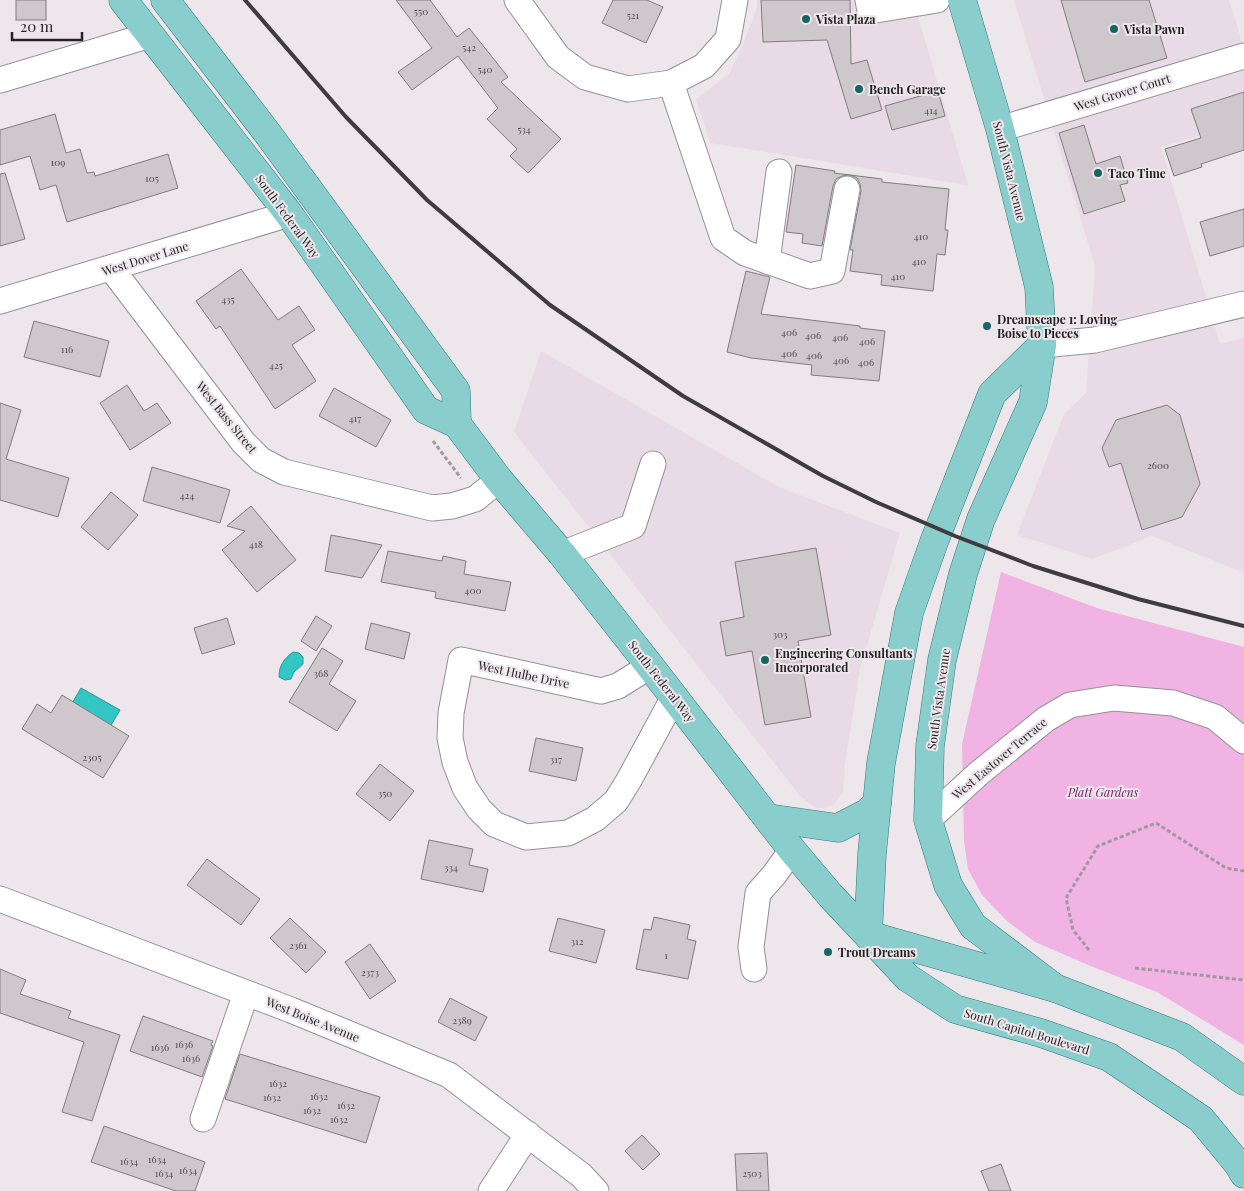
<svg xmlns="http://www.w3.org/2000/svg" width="1244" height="1191" font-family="'Playfair Display',serif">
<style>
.built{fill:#e9dbe6}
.green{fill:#f1b3e4}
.water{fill:#34c6c5;stroke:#2f9595}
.building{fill:#cec8cd;stroke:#827c81}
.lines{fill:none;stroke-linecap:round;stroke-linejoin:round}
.minor-casing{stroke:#969095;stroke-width:27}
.major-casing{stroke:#337b7b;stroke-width:29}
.path{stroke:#9f9a9e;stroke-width:3;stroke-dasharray:4 2.5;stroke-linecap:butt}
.minor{stroke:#fff;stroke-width:25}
.major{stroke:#89cdcc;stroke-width:28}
.rail{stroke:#3f3c3f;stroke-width:4}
.poi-dot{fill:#176665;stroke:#ede6eb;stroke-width:2}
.labels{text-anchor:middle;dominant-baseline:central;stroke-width:4;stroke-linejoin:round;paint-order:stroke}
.number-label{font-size:10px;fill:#4e4c4e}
.poi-label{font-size:12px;font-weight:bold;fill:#242224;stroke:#ede6eb;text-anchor:start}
.street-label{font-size:12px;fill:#242224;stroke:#ede6eb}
.park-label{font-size:12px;font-style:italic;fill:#721a65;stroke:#ede6eb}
</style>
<rect width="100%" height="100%" fill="#ede6eb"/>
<g class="built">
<path d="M757,0H913L968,185L710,143L696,99L729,74L743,44L757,8Z"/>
<path d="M1014,0H1229L1244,48V123L1161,147L1220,344L1244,338V573L1152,536L1092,559L1017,535L1064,414L1086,393L1095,266Z"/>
<path d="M541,351L779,487L900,533L860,669L845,764L843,793L833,805L818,809L801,797L514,432Z"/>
</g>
<path class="green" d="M1001,572L1097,608L1244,647V1045L1157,992L1093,967L1035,942L1007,921L982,895L968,869L964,841L962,744Z"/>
<g class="water">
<path d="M293,652L299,653L303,657V664L294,672L291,679L285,680L279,677C279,665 284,659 293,652Z"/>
<path d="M81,688L120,710L110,727L71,705Z"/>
</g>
<g class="building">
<rect x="16" y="0" width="30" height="20"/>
<path d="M396,0H430L457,37L469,28L508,77L501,82L561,139L528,173L510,156L517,149L487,119L498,108L458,56L412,90L398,72L432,48Z"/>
<path d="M613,0H647L663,7L646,43L602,23Z"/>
<path d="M761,0H850L851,64L867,60L882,110L851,119L827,40L763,42Z"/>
<path d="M1061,0H1149L1167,58L1085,82Z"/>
<path d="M938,91L945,116L892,130L885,106Z"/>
<path d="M1244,92V150L1201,164L1202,167L1174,176L1165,149L1201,138L1191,109Z"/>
<path d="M55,114L66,153L80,149L87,173L94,172L95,176L168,154L178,188L67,222L56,185L40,190L30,156L0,165V130Z"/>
<path d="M1084,125L1096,164L1120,156L1128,183L1120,185L1125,201L1084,214L1059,133Z"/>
<path d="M796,165L835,171L834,173L882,179V182L949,189L945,230H948L945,255L937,254L933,291L881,285L882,275L850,271L853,250H850L861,191L860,184L857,178L850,175L842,176L836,179L833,186L822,246L802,243L803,234L786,232Z"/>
<path d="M5,173L25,239L0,246V174Z"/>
<path d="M1244,209V246L1210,256L1200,222Z"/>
<path d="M241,269L278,320L299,306L315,330L292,345L316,381L275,409L220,326L216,329L196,301Z"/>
<path d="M746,271L770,277L761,314L860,326V328L885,331L879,381L811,375L812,365L751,358L727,352Z"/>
<path d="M34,321L109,341L100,377L24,357Z"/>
<path d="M127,385L144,411L157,403L171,423L130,450L100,403Z"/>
<path d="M334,388L391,420L376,447L319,416Z"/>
<path d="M0,403L21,410L6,459L69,478L58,517L0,500Z"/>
<path d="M1167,405L1180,415L1200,484L1182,517L1142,530L1121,463L1109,467L1102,448L1116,420Z"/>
<path d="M152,467L230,490L220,523L143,501Z"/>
<path d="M111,492L138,515L108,550L81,527Z"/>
<path d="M251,506L296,560L257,592L222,550L245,531L227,526Z"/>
<path d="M331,535L382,545L362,578L325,571Z"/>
<path d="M816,548L831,635L798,641L811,717L765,725L752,651L726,656L720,622L744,617L735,562Z"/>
<path d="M388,551L442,561L443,556L466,561L464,574L511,582L505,611L435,598L436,592L381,582Z"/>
<path d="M316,616L332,626L316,651L301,641Z"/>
<path d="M227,618L235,644L202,654L194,628Z"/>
<path d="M371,623L410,633L404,659L365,649Z"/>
<path d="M322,648L343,661L329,684L356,701L337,731L289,702Z"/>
<path d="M62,695L129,736L103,778L22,729L37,704L51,713Z"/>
<path d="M536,738L583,748L576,781L529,771Z"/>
<path d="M380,764L414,791L390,821L356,794Z"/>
<path d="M429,840L473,849L469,865L488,869L483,892L421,879Z"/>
<path d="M207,859L260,899L241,925L187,885Z"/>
<path d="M654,917L690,925L687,939L696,941L688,979L636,969L644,929L651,930Z"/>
<path d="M290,918L326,952L306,973L270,938Z"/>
<path d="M558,918L605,930L596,963L549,951Z"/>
<path d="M370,944L396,981L370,999L345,962Z"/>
<path d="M0,969L26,980L20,994L71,1011L68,1018L120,1035L92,1121L62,1112L84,1042L0,1013Z"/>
<path d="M450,998L487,1017L475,1041L438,1022Z"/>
<path d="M143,1016L213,1041L211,1045L213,1046L202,1077L130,1051Z"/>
<path d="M240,1054L380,1097L366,1143L225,1099Z"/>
<path d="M104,1126L205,1162L195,1191H176L91,1162Z"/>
<path d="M642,1135L660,1154L643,1170L625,1151Z"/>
<path d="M767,1153L769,1191H737L735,1154Z"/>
<path d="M1001,1164L1011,1191H989L981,1171Z"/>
</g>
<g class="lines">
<g class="minor-casing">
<g id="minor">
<path d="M517,0L558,57L585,77L628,89L671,83L704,66L728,39L735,0"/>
<path d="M868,0L870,11L937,0"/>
<path d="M0,80L150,35"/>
<path d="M671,83L723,238L745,253L810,276L832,271L847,189"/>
<path d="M1000,129L1244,56"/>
<path d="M767,261L779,172"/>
<path d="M111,268L243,442L261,460L284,472L432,508L452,506L475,499L499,480"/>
<path d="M0,301L289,214"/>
<path d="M1042,345L1095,340L1244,304"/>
<path d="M562,554L633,526L653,464"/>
<path d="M650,666L618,686L601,691L461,660L451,713L450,738L455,762L465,788L479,809L494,824L526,837L568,833L595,819L616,801L629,780L674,697"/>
<path d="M928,820L978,774L1046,719L1070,705L1114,698L1173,703L1215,717L1244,741"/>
<path d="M0,899L291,1010L449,1075L581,1175L596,1191"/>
<path d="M754,969L751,947L758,893L774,875L792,850"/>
<path d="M203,1119L246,993"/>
<path d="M491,1191L528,1134"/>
</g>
</g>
<g class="major-casing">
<g id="major">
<path d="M123,0L289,214L426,410L457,424L499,480L562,554L650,666L792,850L830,895L908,978L955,1009L1041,1033L1109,1057L1201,1119L1238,1164L1244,1174"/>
<path d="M165,0L268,134L456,391L457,424"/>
<path d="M962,0L1000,129L1039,287L1042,345L1033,402L981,519L963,574L942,660L930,746L928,820L948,885L973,926L1055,988"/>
<path d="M768,818L838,828L867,813L877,803"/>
<path d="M868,935L872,854L881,763L909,613L934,542L992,394L1042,345"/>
<path d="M868,935L1055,988L1182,1037L1244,1081"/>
</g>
</g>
<g class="path">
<path d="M433,441L461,478"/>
<path d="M1089,950L1073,930L1066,898L1098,846L1156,823L1226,868L1244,871"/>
<path d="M1135,968L1244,980"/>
</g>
<use href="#minor" class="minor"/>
<use href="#major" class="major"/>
<path class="rail" d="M245,0L346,117L427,200L550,305L683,396L823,476L876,502L955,536L1033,566L1138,599L1244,626"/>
</g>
<g class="poi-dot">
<circle cx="806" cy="19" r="5"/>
<circle cx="1114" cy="29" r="5"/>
<circle cx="859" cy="89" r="5"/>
<circle cx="1098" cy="173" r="5"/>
<circle cx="987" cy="326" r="5"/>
<circle cx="765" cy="660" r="5"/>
<circle cx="828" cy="952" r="5"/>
</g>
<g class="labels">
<g class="number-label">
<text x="421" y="11">550</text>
<text x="633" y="15">521</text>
<text x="469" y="47">542</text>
<text x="485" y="69">540</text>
<text x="931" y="110">414</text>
<text x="524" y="129">534</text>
<text x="58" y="162">109</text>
<text x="152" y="178">105</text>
<text x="921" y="236">410</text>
<text x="919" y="261">410</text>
<text x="898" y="276">410</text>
<text x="228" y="299">435</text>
<text x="789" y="332">406</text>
<text x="813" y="335">406</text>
<text x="840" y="337">406</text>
<text x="867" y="341">406</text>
<text x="67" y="349">116</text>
<text x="789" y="353">406</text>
<text x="814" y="355">406</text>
<text x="841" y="360">406</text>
<text x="866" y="362">406</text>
<text x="276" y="365">425</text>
<text x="355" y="418">417</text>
<text x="1158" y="465">2600</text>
<text x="187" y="495">424</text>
<text x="256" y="544">418</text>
<text x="473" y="590">400</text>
<text x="780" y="634">303</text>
<text x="321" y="673">368</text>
<text x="92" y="757">2305</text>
<text x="556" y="759">317</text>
<text x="385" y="793">350</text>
<text x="451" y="867">334</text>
<text x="577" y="941">312</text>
<text x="298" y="945">2361</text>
<text x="666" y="955">1</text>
<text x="370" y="972">2373</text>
<text x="462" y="1020">2389</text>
<text x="184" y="1044">1636</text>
<text x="160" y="1047">1636</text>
<text x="191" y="1058">1636</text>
<text x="278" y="1083">1632</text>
<text x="319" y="1096">1632</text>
<text x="272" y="1097">1632</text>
<text x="346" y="1105">1632</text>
<text x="312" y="1110">1632</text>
<text x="339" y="1119">1632</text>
<text x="157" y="1159">1634</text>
<text x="129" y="1161">1634</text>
<text x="188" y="1170">1634</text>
<text x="164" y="1173">1634</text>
<text x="752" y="1173">2503</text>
</g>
<g class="poi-label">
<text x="816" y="19">Vista Plaza</text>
<text x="1124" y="29">Vista Pawn</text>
<text x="869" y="89">Bench Garage</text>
<text x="1108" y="173">Taco Time</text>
<text x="997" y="319">Dreamscape 1: Loving<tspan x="997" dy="14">Boise to Pieces</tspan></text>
<text x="775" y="653">Engineering Consultants<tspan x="775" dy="14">Incorporated</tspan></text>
<text x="838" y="952">Trout Dreams</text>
</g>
<g class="street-label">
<text transform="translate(1122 92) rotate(-17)">West Grover Court</text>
<text transform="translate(1010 171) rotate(76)">South Vista Avenue</text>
<text transform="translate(288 216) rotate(54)">South Federal Way</text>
<text transform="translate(145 258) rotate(-17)">West Dover Lane</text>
<text transform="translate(227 417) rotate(51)">West Bass Street</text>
<text transform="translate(524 674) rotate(12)">West Hulbe Drive</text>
<text transform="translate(662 681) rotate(52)">South Federal Way</text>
<text transform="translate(938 699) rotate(-82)">South Vista Avenue</text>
<text transform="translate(999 758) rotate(-40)">West Eastover Terrace</text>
<text transform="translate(313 1019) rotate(22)">West Boise Avenue</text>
<text transform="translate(1027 1031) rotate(17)">South Capitol Boulevard</text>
</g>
<g class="park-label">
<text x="1103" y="792">Platt Gardens</text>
</g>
</g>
<path d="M12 32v8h70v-8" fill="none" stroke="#242224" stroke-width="2.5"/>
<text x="20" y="32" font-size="15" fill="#242224" stroke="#ede6eb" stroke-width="4" paint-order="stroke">20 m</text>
</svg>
